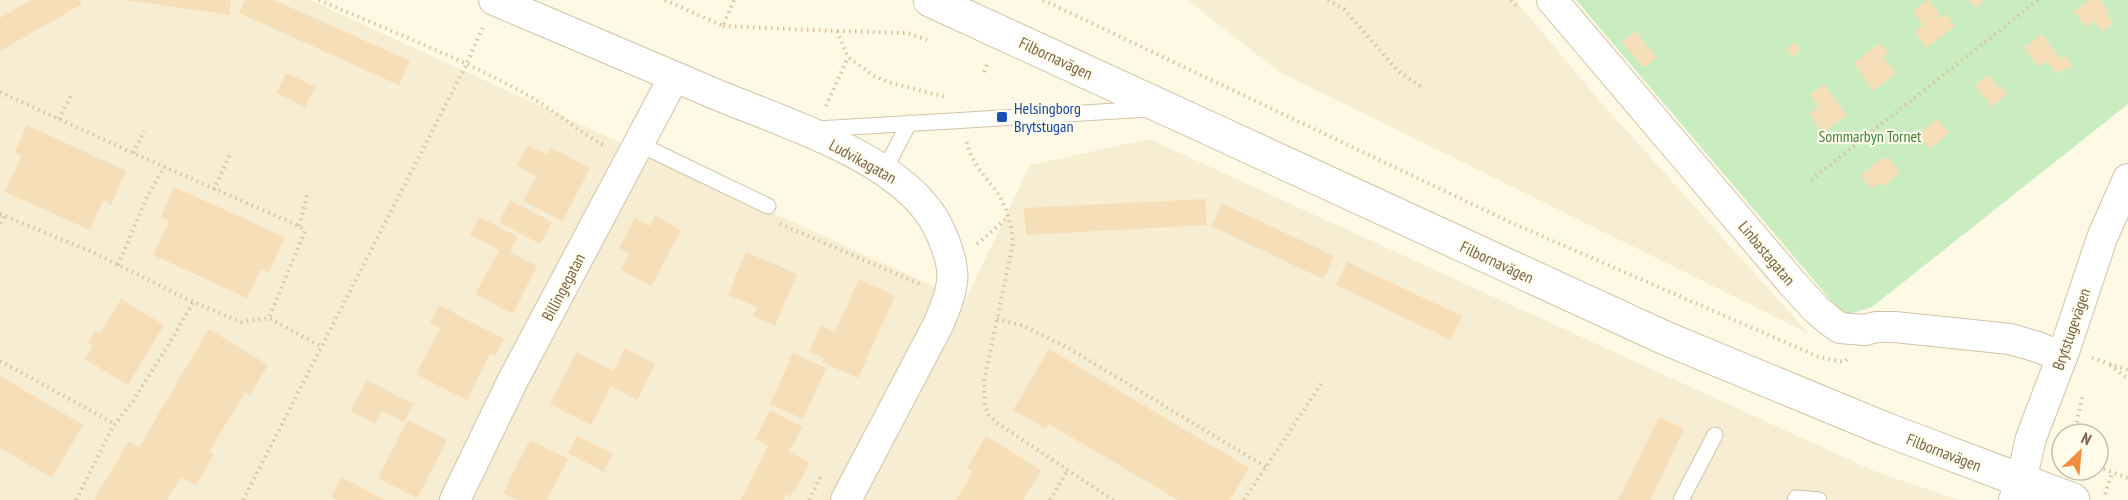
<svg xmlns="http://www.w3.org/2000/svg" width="2128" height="500" font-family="'PT Sans Narrow',sans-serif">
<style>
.residential{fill:#f6edd2}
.green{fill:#c9edc1}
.building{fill:#f6deb9}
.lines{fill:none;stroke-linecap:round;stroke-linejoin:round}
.lane-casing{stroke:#d0c3a9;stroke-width:17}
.street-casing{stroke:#d0c3a9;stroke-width:32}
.secondary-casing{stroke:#d4c5a6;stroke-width:35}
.path{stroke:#dbc29c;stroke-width:4;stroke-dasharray:1.5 4.5;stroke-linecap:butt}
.lane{stroke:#fff;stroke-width:15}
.street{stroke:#fff;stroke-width:30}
.secondary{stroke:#fff;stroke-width:33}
.transit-dot{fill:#1a4fb4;stroke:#fffcec;stroke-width:2}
.labels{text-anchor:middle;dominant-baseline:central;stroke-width:4.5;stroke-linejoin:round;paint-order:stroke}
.street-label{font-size:16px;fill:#796347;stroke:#fffcec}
.transit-label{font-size:16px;fill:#164399;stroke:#fffcec;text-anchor:start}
.park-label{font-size:16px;fill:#43803e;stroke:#fffcec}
</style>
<rect width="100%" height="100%" fill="#fef9e4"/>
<g class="residential">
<path d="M0,0H310L965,301L1030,165L1149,139L1874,471L1958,500H0Z"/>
<path d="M1187,0H1515L1598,99L1808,333L1278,71Z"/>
</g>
<path class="green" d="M1576,0H2128V104L1872,307L1849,314L1840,311Z"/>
<g class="building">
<path d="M31,0H79L82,4L0,51V18Z"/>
<path d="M126,0H231L230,15Z"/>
<path d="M245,0H274L410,61L399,85L239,13Z"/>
<path d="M1927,0H1929L1940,14L1938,15L1941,18L1946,14L1955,26L1926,48L1914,32L1923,25L1913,11Z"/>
<path d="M1968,0H1985L1976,8Z"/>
<path d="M2089,0H2101L2109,11L2106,14L2113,23L2102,32L2094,21L2086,28L2074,12Z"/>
<path d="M1635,31L1657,57L1644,68L1622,42Z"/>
<path d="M2042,34L2061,59L2065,56L2073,66L2068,70L2066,67L2057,74L2047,61L2039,67L2024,48Z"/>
<path d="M1795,42L1801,50L1793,57L1786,49Z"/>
<path d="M1880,43L1888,53L1883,57L1896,73L1873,91L1854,63Z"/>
<path d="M286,73L315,87L305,107L276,93Z"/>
<path d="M1988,75L1998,87L2000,85L2007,94L1992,107L1975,85Z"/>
<path d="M1824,84L1847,115L1823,133L1809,114L1819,106L1810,95Z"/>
<path d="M1937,119L1949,133L1930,149L1918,135Z"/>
<path d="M27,125L126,171L111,205L103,200L90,230L5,192L21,156L15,152Z"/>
<path d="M528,145L547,155L551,148L590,168L563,221L523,201L536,176L517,166Z"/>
<path d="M1883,157L1885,160L1888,157L1900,173L1883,187L1879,183L1871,189L1861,175Z"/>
<path d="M174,187L285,237L269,273L261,269L247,298L153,255L169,221L161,217Z"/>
<path d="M1205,199L1207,225L1026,235L1024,208Z"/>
<path d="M510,200L552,222L540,244L499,222Z"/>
<path d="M1222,203L1334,256L1323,279L1211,226Z"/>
<path d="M655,216L681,230L651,286L621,270L630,254L619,248L635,218L650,226Z"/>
<path d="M479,217L518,237L510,252L537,266L513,314L475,294L499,250L470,234Z"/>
<path d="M746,252L797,274L775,326L753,316L757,307L728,295Z"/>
<path d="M1347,262L1462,316L1451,340L1336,285Z"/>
<path d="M859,279L895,296L858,378L822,362L824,358L809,352L821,325L835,332Z"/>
<path d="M121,299L164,325L128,385L85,359L93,346L88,343L95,331L100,334Z"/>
<path d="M439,305L504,339L495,356L490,354L467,400L416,374L440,328L430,323Z"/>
<path d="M209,329L268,365L250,395L245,392L209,452L214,454L196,485L181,477L167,500H94L129,441L139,447Z"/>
<path d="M625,348L655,364L637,400L611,386L591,425L550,404L577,352L614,371Z"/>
<path d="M1049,349L1249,468L1230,500H1178L1049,424L1046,429L1013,410Z"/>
<path d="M793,353L826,368L803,419L770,404Z"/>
<path d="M0,376L83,425L52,478L0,448Z"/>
<path d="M367,380L413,404L404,422L381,411L375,424L351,411Z"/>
<path d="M770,410L802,427L789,452L810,463L795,490L793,489L790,497L786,495L783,500H741L768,446L755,439Z"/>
<path d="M1659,417L1684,429L1650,500H1618Z"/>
<path d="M408,420L447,440L417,498L378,478Z"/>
<path d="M577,436L613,454L604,472L568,453Z"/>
<path d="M986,436L1041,470L1023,500H956L973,472L967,468Z"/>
<path d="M530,440L568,459L547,500H517L503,493Z"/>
<path d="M341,477L385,500H337L331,497Z"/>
</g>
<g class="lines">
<g class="lane-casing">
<g id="lane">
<path d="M817,129L1149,109"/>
<path d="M639,144L768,206"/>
<path d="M884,171L909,123"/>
<path d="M1681,500L1715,435"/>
<path d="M1795,500L1796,498L1819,500"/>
</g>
</g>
<g class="street-casing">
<g id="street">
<path d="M494,0C568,31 642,63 715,94C780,121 881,152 925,207C939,223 955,261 952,282C950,298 944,311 938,325L846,500"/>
<path d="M1552,0L1793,284L1817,310L1830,321L1840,328L1865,330L1876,327H1895L2010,339L2038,347L2062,357"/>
<path d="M455,500L512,382L674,77"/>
<path d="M2014,500L2021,481L2031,438L2065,349L2102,238L2128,179"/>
</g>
</g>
<g class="secondary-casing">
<path id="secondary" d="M930,0L1665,338L1885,429L2073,500"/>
</g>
<g class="path">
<path d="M319,0C390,31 464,59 531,97C556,112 578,131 603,145"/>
<path d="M665,0L723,26L734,0"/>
<path d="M1043,0L1512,223L1819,357L1844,362L1848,358"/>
<path d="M1328,0L1344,9L1398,71L1423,88"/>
<path d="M1511,0L1517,6"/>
<path d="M723,26L837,31L848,57L874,76L888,82L946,97"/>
<path d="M837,31L908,33L927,40"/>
<path d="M984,72L988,62"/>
<path d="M0,92L133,153L299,226L305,231L269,318"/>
<path d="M826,106L848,57"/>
<path d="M59,119L71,95"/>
<path d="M967,142C971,164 986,176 998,194C1007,208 1012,226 1013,243L984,381L985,406L989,415L997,423L1113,500"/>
<path d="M133,153L144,131"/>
<path d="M1811,180L2038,0"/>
<path d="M214,190L230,154"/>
<path d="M0,214L90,251L193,302L241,322L269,318L322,347"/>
<path d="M0,223L4,216"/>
<path d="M780,224L922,285"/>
<path d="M299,226L308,192"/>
<path d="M977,244L1008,217"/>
<path d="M118,265L147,197L164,167"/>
<path d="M997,319L1024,326L1070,349L1266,467"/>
<path d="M2092,358L2128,370"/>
<path d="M0,361L115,424"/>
<path d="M2110,365L2128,379"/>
<path d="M2074,434L2083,393"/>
<path d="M2098,467L2128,478"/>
<path d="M2105,494L2112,473"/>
<path d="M76,500L112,428L133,401L174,336L193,302"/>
<path d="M243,500L466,65L483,27"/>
<path d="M809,500L822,474"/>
<path d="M1050,500L1067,471"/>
<path d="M1244,500L1321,384"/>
</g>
<use href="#lane" class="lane"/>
<use href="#street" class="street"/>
<use href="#secondary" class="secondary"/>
</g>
<rect class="transit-dot" x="996" y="111" width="12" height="12" rx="3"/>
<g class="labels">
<g class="street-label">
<text transform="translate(1056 58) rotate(25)">Filbornavägen</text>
<text transform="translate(863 161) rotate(29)">Ludvikagatan</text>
<text transform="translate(1767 253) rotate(50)">Linbastagatan</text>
<text transform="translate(1497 262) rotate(25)">Filbornavägen</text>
<text transform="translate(563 287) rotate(-62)">Billingegatan</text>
<text transform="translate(2071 329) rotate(-71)">Brytstugevägen</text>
<text transform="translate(1944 452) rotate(21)">Filbornavägen</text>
</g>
<g class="transit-label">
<text x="1014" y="108">Helsingborg<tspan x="1014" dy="18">Brytstugan</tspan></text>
</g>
<g class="park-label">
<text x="1870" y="136">Sommarbyn Tornet</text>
</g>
</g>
<g transform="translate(2080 452) rotate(26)"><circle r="28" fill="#fffcec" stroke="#c9bfaa" stroke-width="1.5"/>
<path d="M0-4.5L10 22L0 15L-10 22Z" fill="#f28d3f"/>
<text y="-9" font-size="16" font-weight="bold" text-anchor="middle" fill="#796347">N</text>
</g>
</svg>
